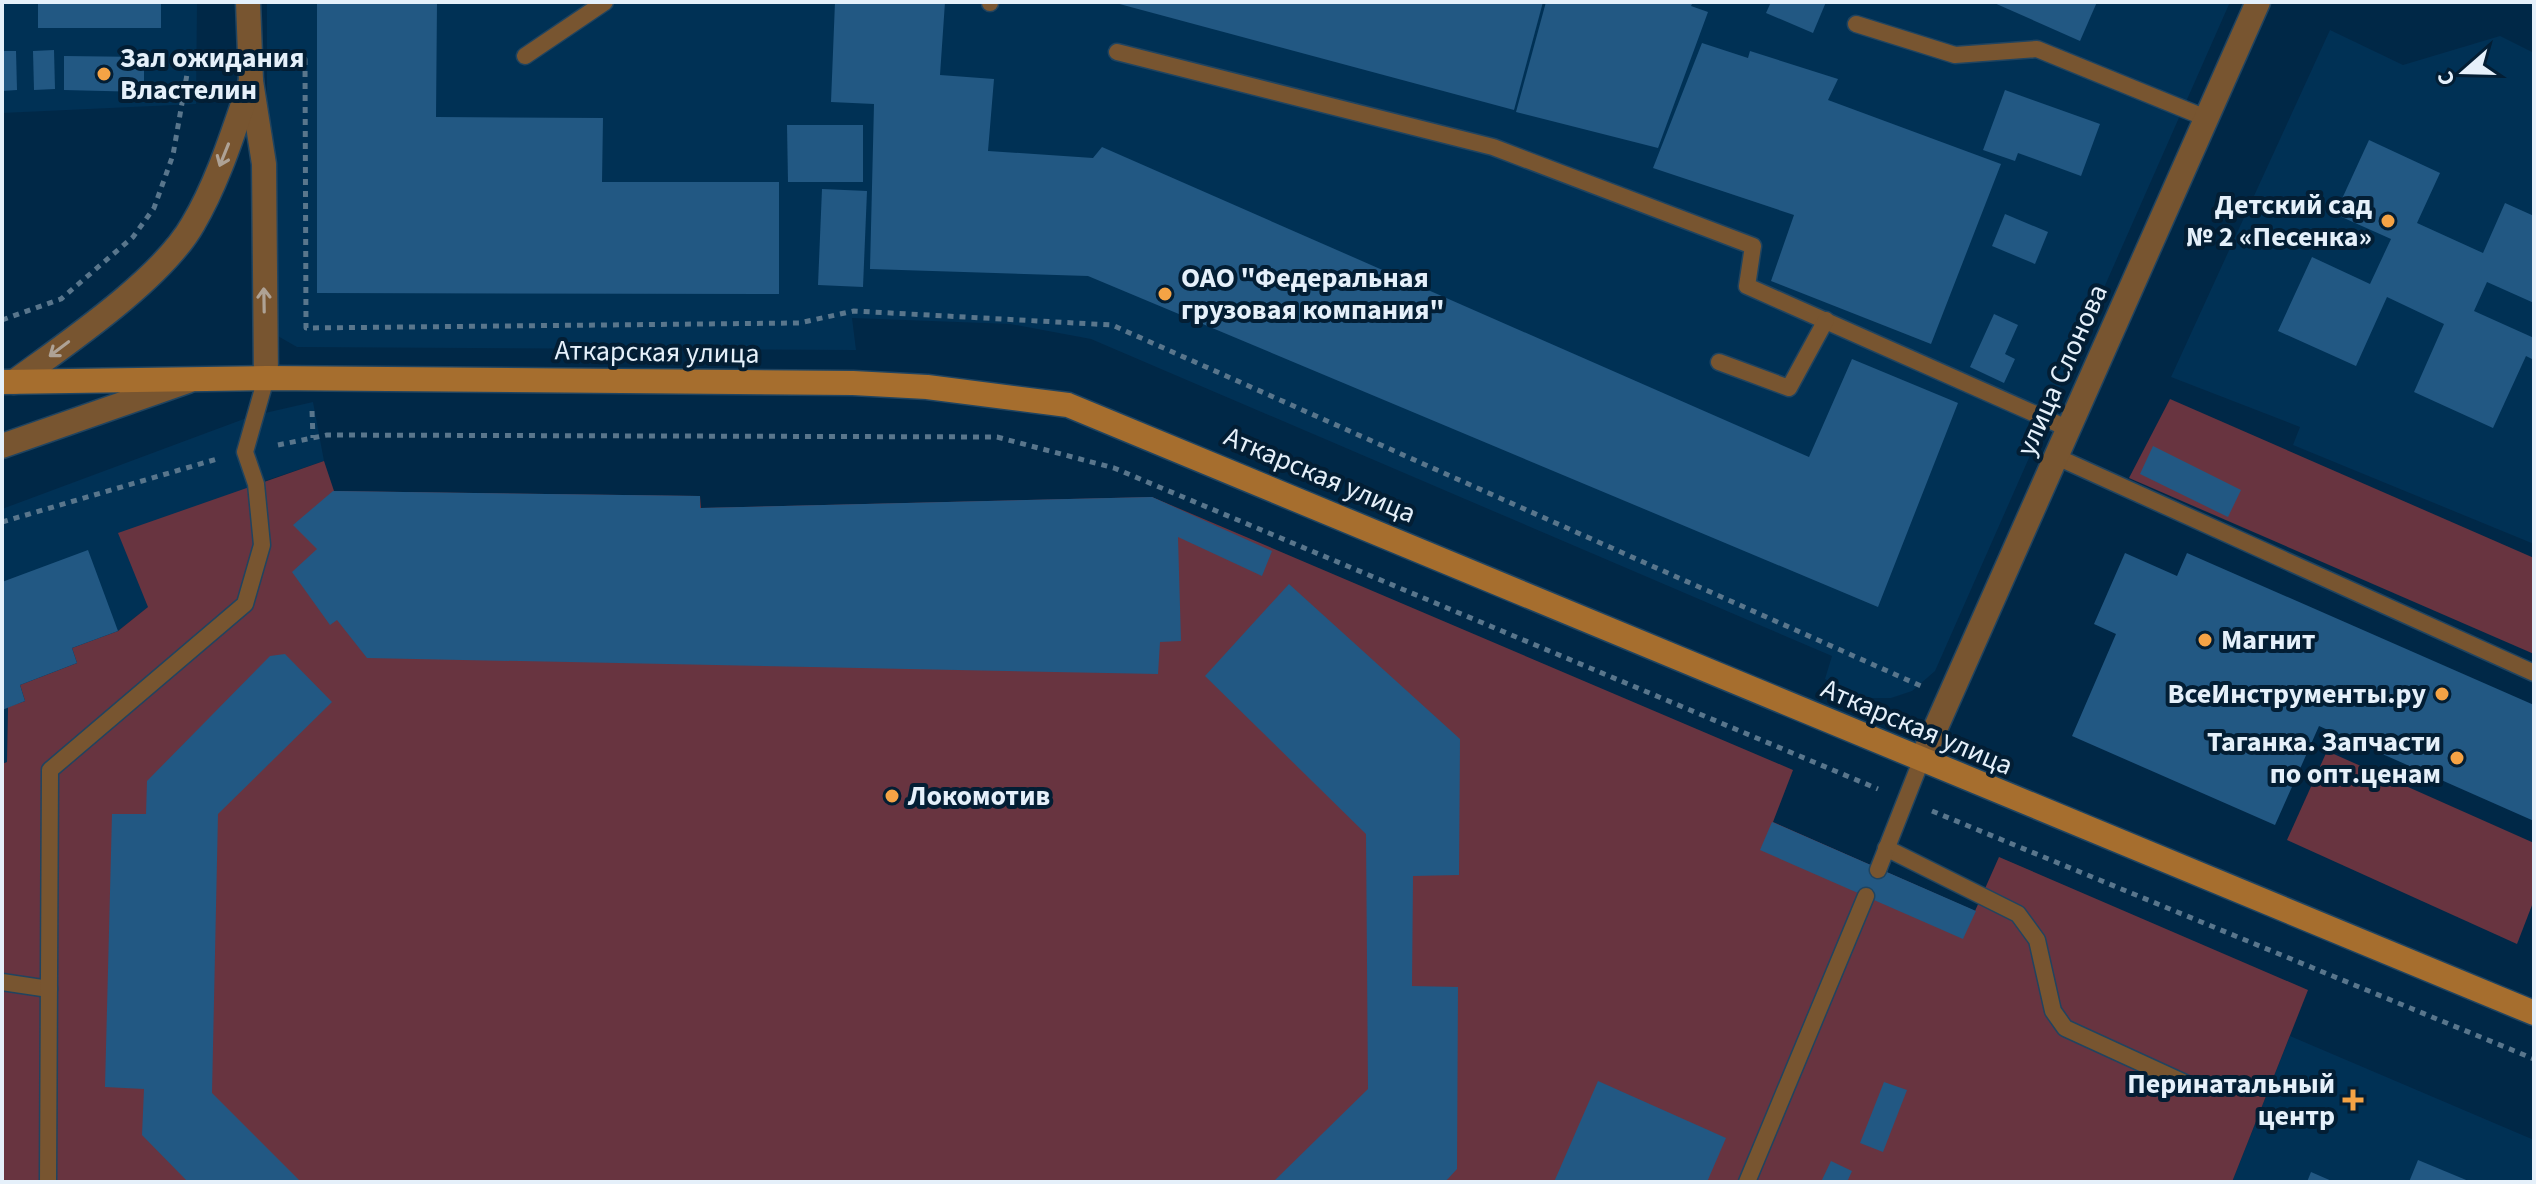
<svg xmlns="http://www.w3.org/2000/svg" width="2536" height="1184" font-family="'Source Sans 3',sans-serif">
<style>
.built{fill:#003155}
.green{fill:#683440}
.building{fill:#225883}
.lines{fill:none;stroke-linecap:round;stroke-linejoin:round}
.lane-casing{stroke:#204460;stroke-width:19}
.street-casing{stroke:#204460;stroke-width:27}
.secondary-casing{stroke:#204460;stroke-width:27}
.path{stroke:#59768c;stroke-width:5;stroke-dasharray:6 6;stroke-linecap:butt}
.lane{stroke:#785530;stroke-width:16}
.street{stroke:#785530;stroke-width:24}
.secondary{stroke:#a66e2e;stroke-width:24}
.oneway{stroke:#aea295}
.poi-dot{fill:#f5a345;stroke:#031e34;stroke-width:3}
.labels{text-anchor:middle;dominant-baseline:central;stroke-width:8;stroke-linejoin:round;paint-order:stroke}
.poi-label{font-size:28px;font-weight:bold;fill:#e5f0fa;stroke:#031e34;text-anchor:start}
.street-label{font-size:28px;fill:#e5f0fa;stroke:#031e34}
</style>
<rect width="100%" height="100%" fill="#002847"/>
<g class="built">
<path d="M2,2H197L196,104L2,113Z"/>
<path d="M267,2H2230L1935,671L1912,691L1891,698H1864L1825,679L1832,656L1091,339L1010,324L852,318L856,350L297,347L276,335L267,321Z"/>
<path d="M2330,30L2403,65L2500,36L2534,53V544L2293,445L2300,427L2171,377Z"/>
<path d="M313,402L324,461L256,484L148,607L118,631L72,648L77,663L20,685L25,701L8,708L7,762L2,764V509L252,416Z"/>
<path d="M2290,1036L2534,1140V1182H2232Z"/>
</g>
<g class="green">
<path d="M2170,399L2534,558V654L2129,478Z"/>
<path d="M324,461L334,491L700,496L701,508L1152,497L1793,770L1773,822L1975,911L1999,857L2308,990L2232,1182H2V764L7,762L8,707L25,701L20,685L77,663L72,648L118,631L148,607L118,533Z"/>
<path d="M2327,751L2534,843V900L2517,944L2287,840Z"/>
</g>
<g class="building">
<rect x="38" y="2" width="123" height="26"/>
<path d="M317,2H437L436,117L603,118L602,182H779V294L317,293Z"/>
<path d="M835,2H945L940,75L994,79L988,151L1093,158L1102,147L1809,457L1852,359L1958,403L1878,607L1088,276L870,269L874,104L831,102Z"/>
<path d="M1112,2H1543L1514,110Z"/>
<path d="M1546,2H1693L1691,6L1708,12L1658,148L1516,112Z"/>
<path d="M1771,2H1826L1813,33L1766,13Z"/>
<path d="M1992,2H2097L2080,41Z"/>
<path d="M1702,43L1748,58L1750,51L1838,79L1828,100L2001,164L1931,344L1771,281L1794,215L1653,168Z"/>
<path d="M54,50L55,89L34,90L33,51Z"/>
<path d="M2,51H16L17,90L2,91Z"/>
<path d="M64,56L144,57V92L64,90Z"/>
<path d="M2005,90L2100,124L2081,176L2018,153L2015,161L1983,150Z"/>
<path d="M787,125H863V182H788Z"/>
<path d="M2369,140L2440,173L2417,223L2483,253L2505,203L2534,216V303L2487,282L2474,311L2534,338V360L2526,356L2493,428L2414,392L2444,324L2387,297L2356,366L2278,331L2312,257L2370,284L2391,239L2335,214Z"/>
<path d="M822,189L867,191L863,287L818,285Z"/>
<path d="M2005,214L2048,232L2035,264L1992,246Z"/>
<path d="M1994,314L2018,325L2005,354L2015,359L2004,383L1970,367Z"/>
<path d="M2153,446L2241,490L2228,517L2140,474Z"/>
<path d="M333,491L700,496V508L1152,497L1272,551L1262,576L1178,537L1181,641L1160,642L1158,674L367,658L337,620L330,625L292,572L317,549L293,525Z"/>
<path d="M88,550L118,631L72,648L77,663L20,685L25,701L2,710V582Z"/>
<path d="M2125,553L2177,576L2187,553L2534,705V821L2319,726L2275,825L2072,736L2116,634L2094,624Z"/>
<path d="M1289,584L1460,739L1459,875L1413,876L1412,986L1458,987L1457,1169L1445,1182H1273L1368,1089L1366,834L1205,676Z"/>
<path d="M285,654L332,702L218,814L212,1093L301,1182H188L142,1135L144,1089L105,1087L112,814H146L147,781L270,656Z"/>
<path d="M1772,822L1976,911L1963,939L1760,850Z"/>
<path d="M1598,1081L1726,1138L1707,1182H1554Z"/>
<path d="M1884,1082L1907,1090L1883,1152L1860,1143Z"/>
<path d="M2418,1160L2471,1182H2409Z"/>
<path d="M1831,1161L1852,1171L1847,1182H1821Z"/>
<path d="M2311,1172L2334,1182H2307Z"/>
</g>
<g class="lines">
<g class="lane-casing">
<g id="lane">
<path d="M990,3V2"/>
<path d="M1856,24L1955,55L2037,49L2206,118"/>
<path d="M1117,52L1493,147L1753,246L1747,286L2069,429"/>
<path d="M525,56L605,2"/>
<path d="M1719,362L1789,388L1826,320"/>
<path d="M2057,457L2534,673"/>
<path d="M1886,848L2018,914L2037,940L2053,1011L2065,1028L2187,1084"/>
<path d="M1878,870L1921,761"/>
<path d="M2,982L49,989"/>
<path d="M48,1182L50,770L245,604L262,545L256,484L245,452L266,378"/>
<path d="M1747,1182L1866,896"/>
</g>
</g>
<g class="street-casing">
<g id="street">
<path d="M248,2L251,81L264,164L266,378"/>
<path d="M14,382C66,344 162,279 193,224C219,180 234,129 251,81"/>
<path d="M2,446L188,381"/>
<path d="M1921,761L2258,2"/>
</g>
</g>
<g class="secondary-casing">
<path id="secondary" d="M2,382L266,378L853,383L927,387L1068,405L2534,1013"/>
</g>
<g class="path">
<path d="M281,58L305,59L306,328L799,323L854,311L1112,325L1921,686"/>
<path d="M2,320L61,299L133,237L154,208L173,155L190,57H219"/>
<path d="M312,411L313,438"/>
<path d="M278,445L327,435L997,437L1114,468L1878,789"/>
<path d="M2,522L217,459"/>
<path d="M1932,811L2534,1059"/>
</g>
<use href="#lane" class="lane"/>
<use href="#street" class="street"/>
<use href="#secondary" class="secondary"/>
</g>
<defs><path id="oneway-shaft" d="M-6 0H5M1.5-3L5.5 0L1.5 3" fill="none" stroke-width="1.6" stroke-linecap="round" stroke-linejoin="round" transform="scale(2)"/></defs>
<g class="oneway">
<use href="#oneway-shaft" transform="translate(224 155) rotate(112)"/>
<use href="#oneway-shaft" transform="translate(264 300) rotate(-91)"/>
<use href="#oneway-shaft" transform="translate(59 349) rotate(143)"/>
</g>
<g class="poi-dot">
<circle cx="104" cy="74" r="8"/>
<circle cx="2388" cy="221" r="8"/>
<circle cx="1165" cy="294" r="8"/>
<circle cx="2205" cy="640" r="8"/>
<circle cx="2442" cy="694" r="8"/>
<circle cx="2457" cy="758" r="8"/>
<circle cx="892" cy="796" r="8"/>
<path d="M2349 1088h8v8h8v8h-8v8h-8v-8h-8v-8h8z"/>
</g>
<g class="labels">
<g class="poi-label">
<text x="120" y="58">Зал ожидания<tspan x="120" dy="32">Властелин</tspan></text>
<text x="2372" y="205" text-anchor="end">Детский сад<tspan x="2372" dy="32">№ 2 «Песенка»</tspan></text>
<text x="1181" y="278">ОАО "Федеральная<tspan x="1181" dy="32">грузовая компания"</tspan></text>
<text x="2221" y="640">Магнит</text>
<text x="2426" y="694" text-anchor="end">ВсеИнструменты.ру</text>
<text x="2441" y="742" text-anchor="end">Таганка. Запчасти<tspan x="2441" dy="32">по опт.ценам</tspan></text>
<text x="908" y="796">Локомотив</text>
<text x="2335" y="1084" text-anchor="end">Перинатальный<tspan x="2335" dy="32">центр</tspan></text>
</g>
<g class="street-label">
<text transform="translate(657 352) rotate(1)">Аткарская улица</text>
<text transform="translate(2062 370) rotate(-66)">улица Слонова</text>
<text transform="translate(1320 475) rotate(23)">Аткарская улица</text>
<text transform="translate(1917 727) rotate(23)">Аткарская улица</text>
</g>
</g>
<rect width="2536" height="1184" fill="none" stroke="#e5f0fa" stroke-width="8"/>
<g transform="translate(2464 72) rotate(250)" stroke="#031e34" stroke-width="6" paint-order="stroke">
<path d="M0-6L14 30L0 20L-14 30Z" fill="#e5f0fa"/>
<text y="-12" font-size="22" font-weight="bold" text-anchor="middle" fill="#e5f0fa">С</text>
</g>
</svg>
